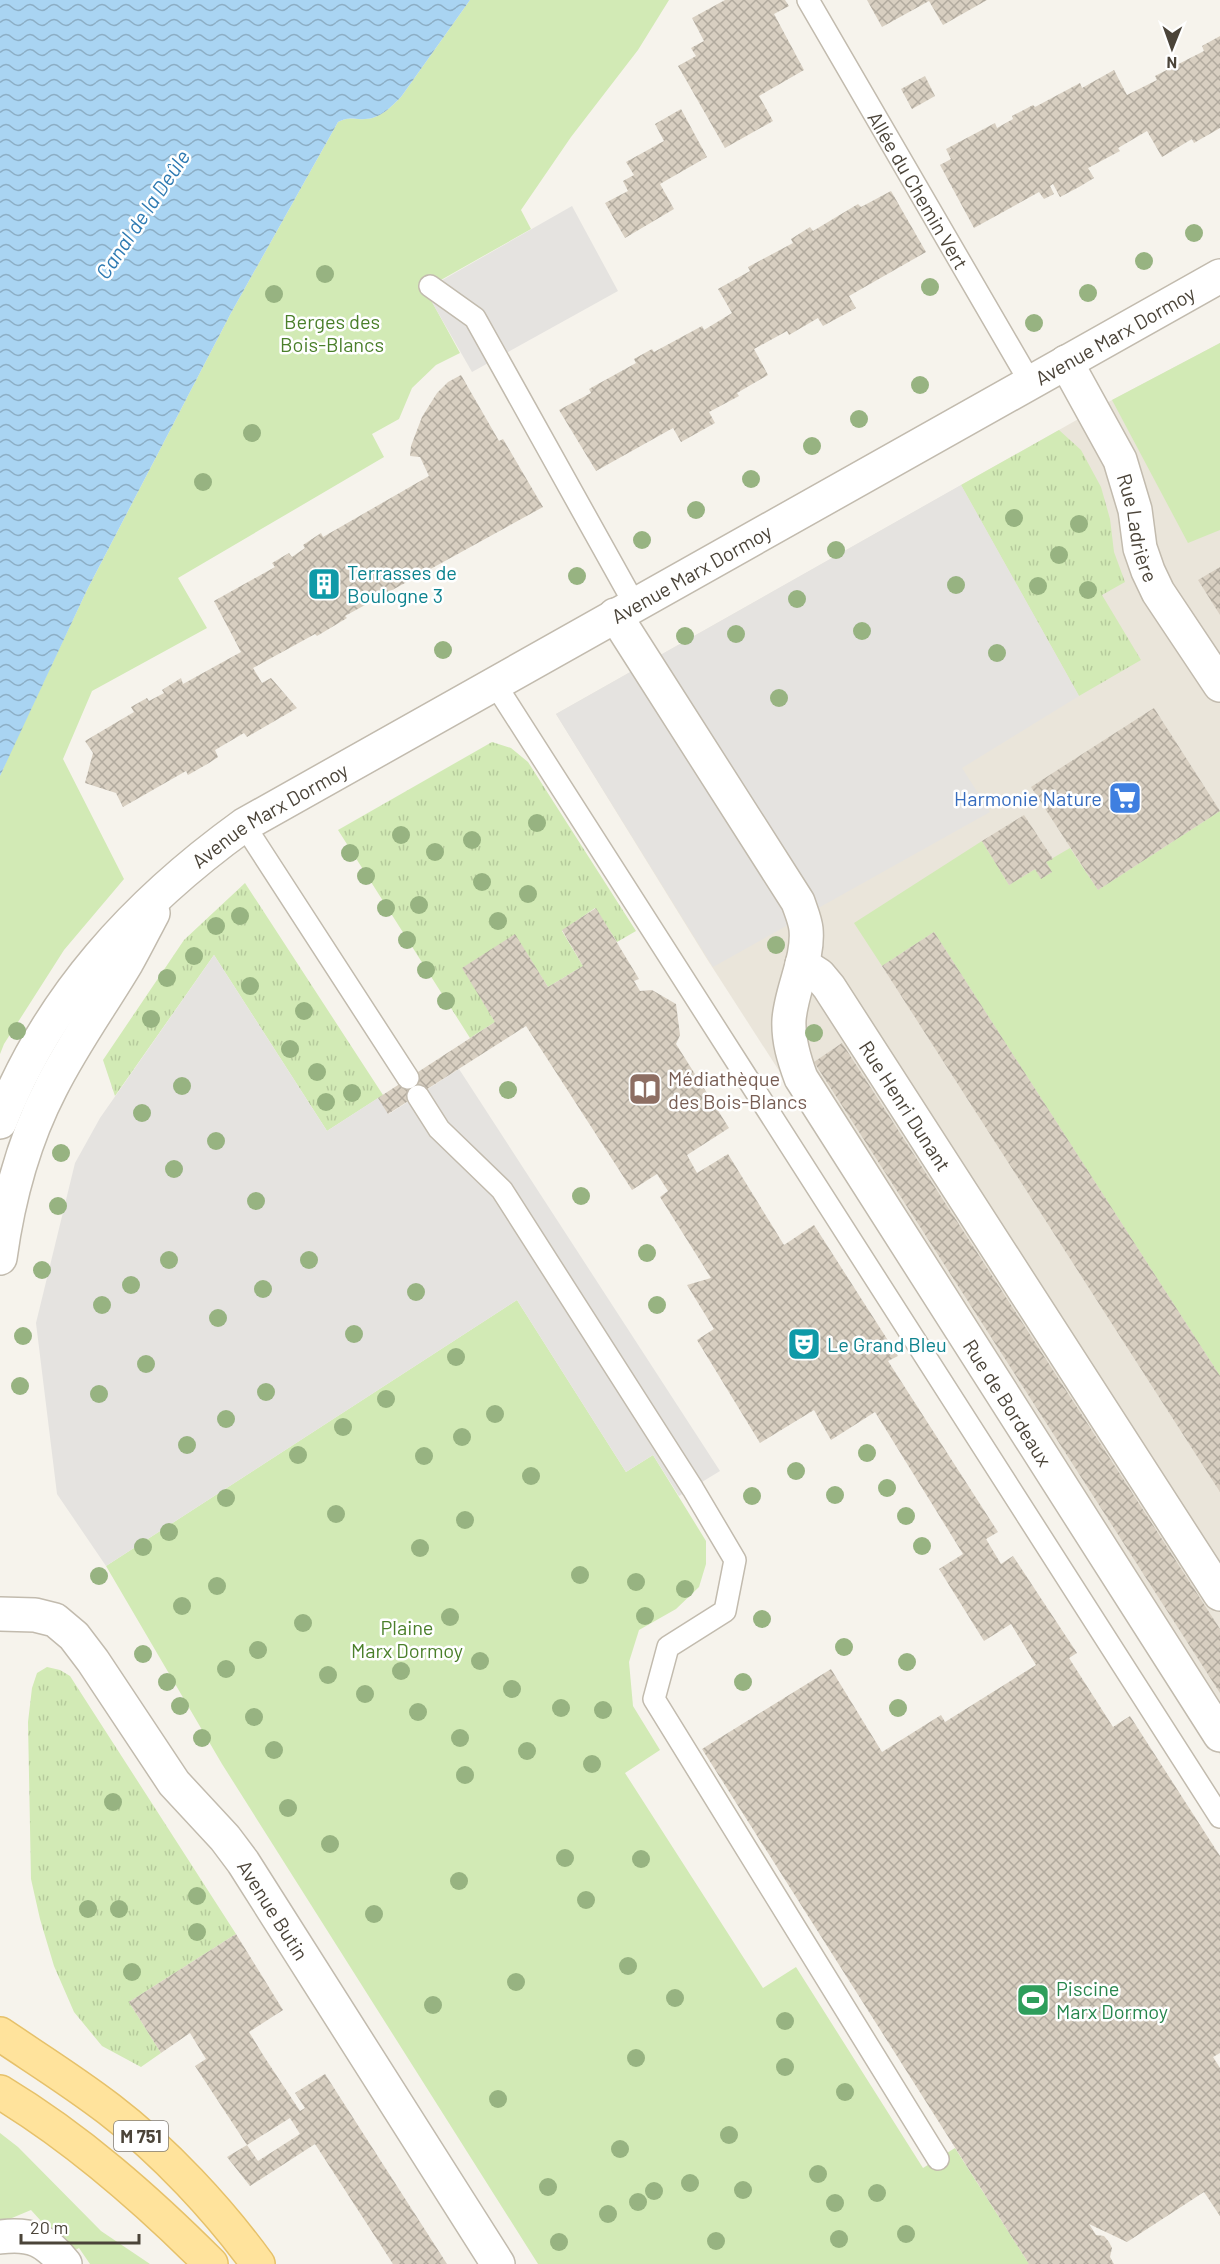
<svg xmlns="http://www.w3.org/2000/svg" width="1220" height="2264" font-family="Barlow,sans-serif">
<style>
.residential{fill:#eae5da}
.grass{fill:url(#grass-tufts)}
.green{fill:#d2eab5}
.parking{fill:#e5e3e0}
.water{fill:url(#water-waves)}
.building{fill:url(#building-cross-hatch)}
.lines{fill:none;stroke-linecap:round;stroke-linejoin:round}
.lane-casing{stroke:#c2bbae;stroke-width:24}
.street-casing{stroke:#c2bbae;stroke-width:36}
.primary-casing{stroke:#e6c16a;stroke-width:36}
.lane{stroke:#fff;stroke-width:21}
.street{stroke:#fff;stroke-width:33}
.primary{stroke:#ffe39c;stroke-width:33}
.tree{fill:#97b381}
.labels{text-anchor:middle;dominant-baseline:central;stroke-width:5;stroke-linejoin:round;paint-order:stroke}
.shield{fill:#fff;stroke:#817c74;stroke-width:1.5}
.shield-label{font-size:18px;font-weight:bold;fill:#4b4439}
.street-label{font-size:20px;fill:#4b4439;stroke:#fff}
.park-label{font-size:20px;fill:#4a7f2a;stroke:#fff}
.culture-label{font-size:20px;fill:#0d838f;stroke:#fff;text-anchor:start}
.shop-label{font-size:20px;fill:#366cbe;stroke:#fff;text-anchor:end}
.education-label{font-size:20px;fill:#785e54;stroke:#fff;text-anchor:start}
.leisure-label{font-size:20px;fill:#27864d;stroke:#fff;text-anchor:start}
.water-label{font-size:21px;font-style:italic;fill:#2e7ab2;stroke:#fff}
</style>
<defs>
<pattern id="grass-tufts" width="24" height="20" patternUnits="userSpaceOnUse" patternTransform="scale(1.5)"><rect width="24" height="20" fill="#d2eab5"/><path d="M3 7l-1-3M5 7V3M7 7l1-3M15 17l-1-3M17 17v-4M19 17l1-3" fill="none" stroke="#b6ca9c"/></pattern>
<pattern id="water-waves" width="16" height="10" patternUnits="userSpaceOnUse" patternTransform="scale(1.5)"><rect width="16" height="10" fill="#a9d4f2"/><path d="M0 5q4-4 8 0t8 0" fill="none" stroke="#8caec5"/></pattern>
<pattern id="building-cross-hatch" width="8" height="8" patternUnits="userSpaceOnUse" patternTransform="scale(1.5)"><rect width="8" height="8" fill="#d8cfc1"/><path d="M0 0l8 8M0 8l8-8" fill="none" stroke="#b1aa9e"/></pattern>
</defs>
<rect width="100%" height="100%" fill="#f6f3ec"/>
<path class="residential" d="M1220,343V1755L707,959L556,714L1112,400Z"/>
<g class="grass">
<path d="M1059,430L1081,450L1101,487L1110,519L1114,552L1125,582L1102,595L1141,660L1079,696L961,485Z"/>
<path d="M492,742L511,748L528,762L636,931L617,942L595,908L562,931L583,966L548,987L515,935L463,968L495,1022L470,1038L338,830Z"/>
<path d="M245,883L383,1095L327,1131L214,955L115,1096L103,1060L184,940Z"/>
<path d="M47,1667L60,1670L70,1676L236,1934L129,2002L161,2053L141,2067L102,2046L74,2012L54,1966L40,1919L31,1879L28,1722L32,1688L37,1673Z"/>
</g>
<g class="green">
<path d="M470,0H669L638,50L571,137L521,210L531,229L425,289L460,353L436,365L412,388L399,419L372,434L384,457L178,578L207,628L92,691L63,759L124,879L64,950L4,1044L0,1054V776L11,751L87,590L231,313L338,122C351,116 353,120 365,119C380,119 392,106 401,97Z"/>
<path d="M1220,343V530L1188,543L1112,400Z"/>
<path d="M1220,811V1376L934,932L882,966L854,923L982,841L1009,885L1035,869L1041,878L1052,872L1046,862L1070,848L1098,890Z"/>
<path d="M517,1300L626,1472L653,1455L706,1541V1564L699,1587L676,1609L639,1630L629,1662L633,1706L660,1750L625,1773L763,1988L796,1967L923,2168L955,2148L1029,2264H538L222,1764L106,1566Z"/>
<path d="M0,2133L18,2147L101,2231L150,2264H90L79,2248L70,2253L31,2210L0,2223Z"/>
</g>
<g class="parking">
<path d="M572,206L618,291L472,372L425,290Z"/>
<path d="M961,485L1079,696L962,768L990,812L713,967L556,714Z"/>
<path d="M214,955L327,1131L378,1098L389,1114L459,1069L720,1471L679,1496L653,1455L626,1472L517,1300L106,1566L57,1494L36,1323L75,1163L100,1118Z"/>
</g>
<path class="water" d="M0,0H470L401,97C392,106 380,119 365,119C353,120 351,116 338,122L231,313L87,590L0,776Z"/>
<g class="building">
<path d="M725,0H785L789,6L774,14L804,70L759,96L773,121L725,148L678,66L696,56L691,48L704,41L692,18Z"/>
<path d="M867,0H987L943,25L929,1L882,27Z"/>
<path d="M1220,36V128L1194,143L1192,139L1162,157L1147,131L1118,148L1120,151L1088,168L1094,178L1079,187L1060,197L1053,184L1050,186L1054,194L1044,199L1039,192L974,228L940,165L951,159L946,149L995,123L997,128L1013,119L1012,116L1033,105L1035,107L1080,83L1082,88L1114,70L1127,95L1157,80L1155,76L1204,51L1202,46Z"/>
<path d="M925,76L935,96L912,109L901,89Z"/>
<path d="M681,109L707,157L660,184L674,209L625,238L605,203L628,191L623,181L634,175L626,162L664,141L655,124Z"/>
<path d="M891,191L926,252L849,296L856,308L823,326L818,318L789,335L787,331L754,349L768,375L737,393L739,396L709,412L715,423L681,442L673,428L596,471L559,410L591,393L589,389L636,363L634,359L652,349L654,352L702,326L704,330L732,313L718,289L750,271L748,267L793,243L791,239L810,227L813,231L858,204L861,207Z"/>
<path d="M461,375L499,441L503,439L543,507L345,616L347,618L317,636L315,634L253,668L262,683L271,678L297,708L247,737L244,733L215,750L218,757L209,763L188,775L186,771L123,807L116,793L85,783L93,753L85,741L134,712L131,707L147,698L149,701L164,693L162,690L181,678L183,684L241,652L214,601L275,567L272,563L289,553L292,557L305,548L303,545L321,533L323,537L429,476L420,457L410,456L411,446L422,417L437,393L448,382Z"/>
<path d="M1220,567V615L1198,580Z"/>
<path d="M1154,708L1220,811L1098,890L1031,787Z"/>
<path d="M1024,815L1053,859L1046,862L1052,872L1041,879L1035,869L1009,885L982,841Z"/>
<path d="M596,908L639,979L634,981L640,991L652,990L676,1004L680,1035L676,1044L729,1128L687,1155L697,1173L728,1154L784,1245L814,1225L898,1356L888,1361L998,1532L986,1539L1001,1564L1013,1556L1077,1653L1069,1658L1113,1727L1130,1716L1220,1856V2053L1213,2057L1220,2068V2216L1204,2192L1127,2242L1089,2224L1096,2235L1104,2236L1109,2242L1112,2248L1110,2257L1114,2264H1029L702,1749L831,1669L882,1752L941,1715L945,1722L1036,1665L1011,1624L984,1641L939,1569L963,1554L875,1412L831,1440L814,1410L760,1443L697,1340L714,1329L687,1285L711,1278L660,1197L668,1191L657,1174L632,1190L526,1026L388,1114L378,1098L495,1022L462,968L515,934L548,987L583,966L562,930Z"/>
<path d="M934,932L1220,1376V1492L882,966Z"/>
<path d="M842,1043L1220,1629V1693L814,1062Z"/>
<path d="M236,1934L283,2010L249,2032L265,2058L300,2111L305,2108L295,2093L325,2074L447,2264H393L315,2144L250,2186L227,2157L247,2145L258,2161L300,2134L290,2118L247,2145L195,2066L206,2059L190,2033L161,2053L129,2002Z"/>
</g>
<g class="lines">
<g class="lane-casing">
<g id="lane">
<path id="s1" d="M808,0L1030,382"/>
<path d="M430,286L475,318L635,605"/>
<path d="M495,684L1220,1817"/>
<path d="M244,825L408,1078"/>
<path d="M418,1096L439,1129L502,1190L693,1489L735,1560L725,1611L668,1647L654,1699L938,2159"/>
</g>
</g>
<g class="street-casing">
<g id="street">
<path id="s2" d="M1066,362L1120,460L1135,510L1140,548L1148,571L1158,592L1220,685"/>
<path id="s3" d="M615,615L798,902C801,911 805,920 806,929C809,959 791,990 789,1020C788,1040 794,1059 801,1078L1220,1735"/>
<path id="s4" d="M802,964L819,975L829,987L1220,1594"/>
<path id="s5" d="M0,1122C49,997 136,903 244,825L1220,276"/>
<path d="M0,1258C8,1200 24,1140 51,1088C73,1044 102,1004 127,962C136,946 144,930 153,913"/>
<path id="s6" d="M0,1614L35,1615L55,1620L74,1636L93,1661L174,1783L225,1838L243,1862L498,2264"/>
<path d="M0,2237C31,2233 46,2240 65,2264"/>
</g>
</g>
<g class="primary-casing">
<g id="primary">
<path d="M0,2034C37,2059 74,2082 109,2109C164,2151 218,2209 258,2264"/>
<path d="M0,2092C78,2139 147,2200 211,2264"/>
</g>
</g>
<use href="#lane" class="lane"/>
<use href="#street" class="street"/>
<use href="#primary" class="primary"/>
</g>
<g class="tree">
<circle cx="1194" cy="233" r="9"/>
<circle cx="1144" cy="261" r="9"/>
<circle cx="325" cy="274" r="9"/>
<circle cx="930" cy="287" r="9"/>
<circle cx="1088" cy="293" r="9"/>
<circle cx="274" cy="294" r="9"/>
<circle cx="1034" cy="323" r="9"/>
<circle cx="920" cy="385" r="9"/>
<circle cx="859" cy="419" r="9"/>
<circle cx="252" cy="433" r="9"/>
<circle cx="812" cy="446" r="9"/>
<circle cx="751" cy="479" r="9"/>
<circle cx="203" cy="482" r="9"/>
<circle cx="696" cy="510" r="9"/>
<circle cx="1014" cy="518" r="9"/>
<circle cx="1079" cy="524" r="9"/>
<circle cx="642" cy="540" r="9"/>
<circle cx="836" cy="550" r="9"/>
<circle cx="1059" cy="555" r="9"/>
<circle cx="577" cy="576" r="9"/>
<circle cx="956" cy="585" r="9"/>
<circle cx="1038" cy="586" r="9"/>
<circle cx="1088" cy="590" r="9"/>
<circle cx="797" cy="599" r="9"/>
<circle cx="862" cy="631" r="9"/>
<circle cx="736" cy="634" r="9"/>
<circle cx="685" cy="636" r="9"/>
<circle cx="443" cy="650" r="9"/>
<circle cx="997" cy="653" r="9"/>
<circle cx="779" cy="698" r="9"/>
<circle cx="537" cy="823" r="9"/>
<circle cx="401" cy="835" r="9"/>
<circle cx="472" cy="840" r="9"/>
<circle cx="435" cy="852" r="9"/>
<circle cx="350" cy="853" r="9"/>
<circle cx="366" cy="876" r="9"/>
<circle cx="482" cy="882" r="9"/>
<circle cx="528" cy="894" r="9"/>
<circle cx="419" cy="905" r="9"/>
<circle cx="386" cy="908" r="9"/>
<circle cx="240" cy="916" r="9"/>
<circle cx="498" cy="921" r="9"/>
<circle cx="216" cy="926" r="9"/>
<circle cx="407" cy="940" r="9"/>
<circle cx="776" cy="945" r="9"/>
<circle cx="194" cy="956" r="9"/>
<circle cx="426" cy="970" r="9"/>
<circle cx="167" cy="978" r="9"/>
<circle cx="250" cy="986" r="9"/>
<circle cx="446" cy="1001" r="9"/>
<circle cx="304" cy="1011" r="9"/>
<circle cx="151" cy="1019" r="9"/>
<circle cx="17" cy="1031" r="9"/>
<circle cx="814" cy="1033" r="9"/>
<circle cx="290" cy="1049" r="9"/>
<circle cx="317" cy="1072" r="9"/>
<circle cx="182" cy="1086" r="9"/>
<circle cx="508" cy="1090" r="9"/>
<circle cx="352" cy="1093" r="9"/>
<circle cx="326" cy="1102" r="9"/>
<circle cx="142" cy="1113" r="9"/>
<circle cx="216" cy="1141" r="9"/>
<circle cx="61" cy="1153" r="9"/>
<circle cx="174" cy="1169" r="9"/>
<circle cx="581" cy="1196" r="9"/>
<circle cx="256" cy="1201" r="9"/>
<circle cx="58" cy="1206" r="9"/>
<circle cx="647" cy="1253" r="9"/>
<circle cx="169" cy="1260" r="9"/>
<circle cx="309" cy="1260" r="9"/>
<circle cx="42" cy="1270" r="9"/>
<circle cx="131" cy="1285" r="9"/>
<circle cx="263" cy="1289" r="9"/>
<circle cx="416" cy="1292" r="9"/>
<circle cx="102" cy="1305" r="9"/>
<circle cx="657" cy="1305" r="9"/>
<circle cx="218" cy="1318" r="9"/>
<circle cx="354" cy="1334" r="9"/>
<circle cx="23" cy="1336" r="9"/>
<circle cx="456" cy="1357" r="9"/>
<circle cx="146" cy="1364" r="9"/>
<circle cx="20" cy="1386" r="9"/>
<circle cx="266" cy="1392" r="9"/>
<circle cx="99" cy="1394" r="9"/>
<circle cx="386" cy="1399" r="9"/>
<circle cx="495" cy="1414" r="9"/>
<circle cx="226" cy="1419" r="9"/>
<circle cx="343" cy="1427" r="9"/>
<circle cx="462" cy="1437" r="9"/>
<circle cx="187" cy="1445" r="9"/>
<circle cx="867" cy="1453" r="9"/>
<circle cx="298" cy="1455" r="9"/>
<circle cx="424" cy="1456" r="9"/>
<circle cx="796" cy="1471" r="9"/>
<circle cx="531" cy="1476" r="9"/>
<circle cx="887" cy="1488" r="9"/>
<circle cx="835" cy="1495" r="9"/>
<circle cx="752" cy="1496" r="9"/>
<circle cx="226" cy="1498" r="9"/>
<circle cx="336" cy="1514" r="9"/>
<circle cx="906" cy="1516" r="9"/>
<circle cx="465" cy="1520" r="9"/>
<circle cx="169" cy="1532" r="9"/>
<circle cx="922" cy="1546" r="9"/>
<circle cx="143" cy="1547" r="9"/>
<circle cx="420" cy="1548" r="9"/>
<circle cx="580" cy="1575" r="9"/>
<circle cx="99" cy="1576" r="9"/>
<circle cx="636" cy="1582" r="9"/>
<circle cx="217" cy="1586" r="9"/>
<circle cx="685" cy="1589" r="9"/>
<circle cx="182" cy="1606" r="9"/>
<circle cx="645" cy="1616" r="9"/>
<circle cx="450" cy="1617" r="9"/>
<circle cx="762" cy="1619" r="9"/>
<circle cx="303" cy="1623" r="9"/>
<circle cx="844" cy="1647" r="9"/>
<circle cx="258" cy="1650" r="9"/>
<circle cx="143" cy="1654" r="9"/>
<circle cx="480" cy="1661" r="9"/>
<circle cx="907" cy="1662" r="9"/>
<circle cx="226" cy="1669" r="9"/>
<circle cx="401" cy="1671" r="9"/>
<circle cx="328" cy="1675" r="9"/>
<circle cx="167" cy="1682" r="9"/>
<circle cx="743" cy="1682" r="9"/>
<circle cx="512" cy="1689" r="9"/>
<circle cx="365" cy="1694" r="9"/>
<circle cx="180" cy="1706" r="9"/>
<circle cx="561" cy="1708" r="9"/>
<circle cx="898" cy="1708" r="9"/>
<circle cx="603" cy="1710" r="9"/>
<circle cx="418" cy="1712" r="9"/>
<circle cx="254" cy="1717" r="9"/>
<circle cx="202" cy="1738" r="9"/>
<circle cx="460" cy="1738" r="9"/>
<circle cx="274" cy="1750" r="9"/>
<circle cx="527" cy="1751" r="9"/>
<circle cx="592" cy="1764" r="9"/>
<circle cx="465" cy="1775" r="9"/>
<circle cx="113" cy="1802" r="9"/>
<circle cx="288" cy="1808" r="9"/>
<circle cx="330" cy="1844" r="9"/>
<circle cx="565" cy="1858" r="9"/>
<circle cx="641" cy="1859" r="9"/>
<circle cx="459" cy="1881" r="9"/>
<circle cx="197" cy="1896" r="9"/>
<circle cx="586" cy="1900" r="9"/>
<circle cx="88" cy="1909" r="9"/>
<circle cx="119" cy="1909" r="9"/>
<circle cx="374" cy="1914" r="9"/>
<circle cx="197" cy="1932" r="9"/>
<circle cx="628" cy="1966" r="9"/>
<circle cx="132" cy="1972" r="9"/>
<circle cx="516" cy="1982" r="9"/>
<circle cx="675" cy="1998" r="9"/>
<circle cx="433" cy="2005" r="9"/>
<circle cx="785" cy="2021" r="9"/>
<circle cx="636" cy="2058" r="9"/>
<circle cx="785" cy="2067" r="9"/>
<circle cx="845" cy="2092" r="9"/>
<circle cx="498" cy="2099" r="9"/>
<circle cx="729" cy="2135" r="9"/>
<circle cx="620" cy="2149" r="9"/>
<circle cx="818" cy="2174" r="9"/>
<circle cx="690" cy="2183" r="9"/>
<circle cx="548" cy="2187" r="9"/>
<circle cx="743" cy="2190" r="9"/>
<circle cx="654" cy="2191" r="9"/>
<circle cx="877" cy="2193" r="9"/>
<circle cx="638" cy="2202" r="9"/>
<circle cx="835" cy="2203" r="9"/>
<circle cx="608" cy="2214" r="9"/>
<circle cx="906" cy="2234" r="9"/>
<circle cx="839" cy="2239" r="9"/>
<circle cx="716" cy="2241" r="9"/>
<circle cx="559" cy="2242" r="9"/>
</g>
<defs>
<g id="building-square" transform="scale(1.725)"><rect x="-9" y="-9" width="18" height="18" rx="4" fill="#0f9aa8" stroke="#fff"/><path d="M-4-6H4V6H1V3H-1V6H-4ZM-2.5-4.3h1.7v1.8h-1.7ZM.8-4.3h1.7v1.8H.8ZM-2.5-1h1.7V.8h-1.7ZM.8-1h1.7V.8H.8Z" fill="#fff"/></g>
<g id="supermarket-square" transform="scale(1.725)"><rect x="-9" y="-9" width="18" height="18" rx="4" fill="#3f7fe0" stroke="#fff"/><path d="M-6-5.5h2.5l.6 2H6L4.5 2H-2.5L-4.4-4H-6ZM-1.5 3.2a1.3 1.3 0 1 0 .1 0ZM3 3.2a1.3 1.3 0 1 0 .1 0Z" fill="#fff"/></g>
<g id="library-square" transform="scale(1.725)"><rect x="-9" y="-9" width="18" height="18" rx="4" fill="#8d6e63" stroke="#fff"/><path d="M-6-4Q-3-5.5-.7-3.5V5Q-3 3-6 4ZM6-4Q3-5.5 .7-3.5V5Q3 3 6 4Z" fill="#fff"/></g>
<g id="theatre-square" transform="scale(1.725)"><rect x="-9" y="-9" width="18" height="18" rx="4" fill="#0f9aa8" stroke="#fff"/><path d="M-5-5.5Q0-4 5-5.5V0Q5 5 0 6Q-5 5-5 0ZM-3.3-2.5H-1v1.5H-3.3ZM1-2.5H3.3v1.5H1ZM-2.8 1Q0 5.5 2.8 1Z" fill="#fff"/></g>
<g id="stadium-square" transform="scale(1.725)"><rect x="-9" y="-9" width="18" height="18" rx="4" fill="#2e9e5b" stroke="#fff"/><path d="M0-5a6.5 5 0 1 0 0 10a6.5 5 0 1 0 0-10ZM-3.5-1.8h7v3.6h-7Z" fill="#fff"/></g>
</defs>
<g fill-rule="evenodd">
<use href="#building-square" x="324" y="584"/>
<use href="#supermarket-square" x="1125" y="798"/>
<use href="#library-square" x="645" y="1089"/>
<use href="#theatre-square" x="804" y="1344"/>
<use href="#stadium-square" x="1033" y="2000"/>
</g>
<g class="labels">
<rect class="shield" x="114" y="2121" width="54" height="30" rx="4.5"/>
<g class="shield-label">
<text x="141" y="2136">M 751</text>
</g>
<g class="street-label">
<text stroke="none"><textPath href="#s1" startOffset="220">Allée du Chemin Vert</textPath></text>
<text stroke="none"><textPath href="#s5" startOffset="1389">Avenue Marx Dormoy</textPath></text>
<text stroke="none"><textPath href="#s2" startOffset="182">Rue Ladrière</textPath></text>
<text stroke="none"><textPath href="#s5" startOffset="903">Avenue Marx Dormoy</textPath></text>
<text stroke="none"><textPath href="#s5" startOffset="417">Avenue Marx Dormoy</textPath></text>
<text stroke="none"><textPath href="#s4" startOffset="177">Rue Henri Dunant</textPath></text>
<text stroke="none"><textPath href="#s3" startOffset="906">Rue de Bordeaux</textPath></text>
<text stroke="none"><textPath href="#s6" startOffset="420">Avenue Butin</textPath></text>
</g>
<g class="park-label">
<text x="332" y="321">Berges des<tspan x="332" dy="23">Bois-Blancs</tspan></text>
<text x="407" y="1627">Plaine<tspan x="407" dy="23">Marx Dormoy</tspan></text>
</g>
<g class="culture-label">
<text x="347" y="572">Terrasses de<tspan x="347" dy="23">Boulogne 3</tspan></text>
<text x="827" y="1344">Le Grand Bleu</text>
</g>
<g class="shop-label">
<text x="1102" y="798">Harmonie Nature</text>
</g>
<g class="education-label">
<text x="668" y="1078">Médiathèque<tspan x="668" dy="23">des Bois-Blancs</tspan></text>
</g>
<g class="leisure-label">
<text x="1056" y="1988">Piscine<tspan x="1056" dy="23">Marx Dormoy</tspan></text>
</g>
<g class="water-label">
<text transform="translate(142 214) rotate(-56)">Canal de la Deûle</text>
</g>
</g>
<g transform="translate(1172 48) rotate(181)" stroke="#ffffff" stroke-width="4.5" paint-order="stroke">
<path d="M0-4.5L10 22L0 15L-10 22Z" fill="#4b4439"/>
<text y="-9" font-size="16" font-weight="bold" text-anchor="middle" fill="#4b4439">N</text>
</g>
<path d="M21 2234v9h118v-9" fill="none" stroke="#4b4439" stroke-width="3"/>
<text x="30" y="2234" font-size="18" fill="#4b4439" stroke="#ffffff" stroke-width="4.5" paint-order="stroke">20 m</text>
</svg>
